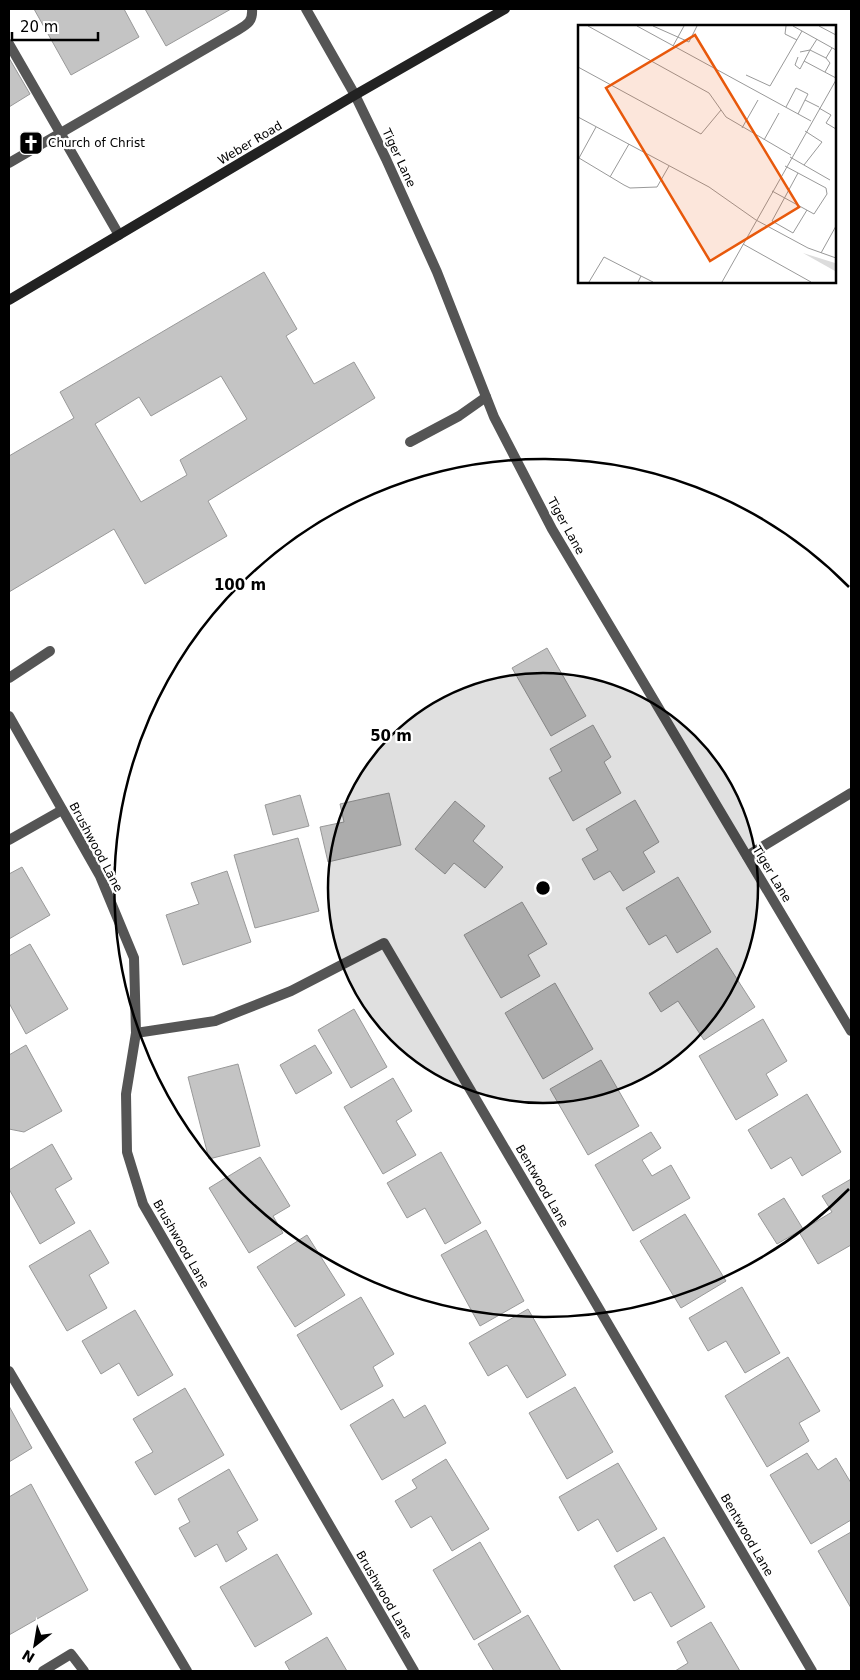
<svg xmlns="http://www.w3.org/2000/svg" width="860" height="1680" font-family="'DejaVu Sans',sans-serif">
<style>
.building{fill:#c4c4c4;stroke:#999;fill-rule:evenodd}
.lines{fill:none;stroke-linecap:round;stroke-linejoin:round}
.service{stroke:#555;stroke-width:10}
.minor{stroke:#555;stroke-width:10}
.tertiary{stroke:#555;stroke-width:10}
.secondary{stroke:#222;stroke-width:10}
.ring{fill:none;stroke:#000;stroke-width:2.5}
.labels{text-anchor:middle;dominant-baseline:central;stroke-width:4.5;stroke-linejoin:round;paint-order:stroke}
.poi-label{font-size:12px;fill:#000;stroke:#fff;text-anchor:start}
.street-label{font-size:12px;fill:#000;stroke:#fff}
.inset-road{fill:none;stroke:#999;stroke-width:1}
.view{fill:#e8590c;fill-opacity:0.15;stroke:#e8590c;stroke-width:2.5}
.inset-edge{fill:none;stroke:#000;stroke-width:2.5}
.centre{fill:#000;stroke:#fff;stroke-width:2.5}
.ring-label{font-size:15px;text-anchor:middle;font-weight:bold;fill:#000;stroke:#fff;stroke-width:4.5;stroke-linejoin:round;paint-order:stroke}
</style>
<rect width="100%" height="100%" fill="#fff"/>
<g class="building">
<path d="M34,9H124L139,37L71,75Z"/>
<path d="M145,9H231L166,46Z"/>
<path d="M9,58L30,94L9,107Z"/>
<path d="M264,272L297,329L286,336L314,384L354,362L375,398L208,501L227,536L145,584L114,529L9,592V456L74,418L60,392ZM221,376L247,419L180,460L187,475L141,502L95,424L139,397L151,416Z"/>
<path d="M547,648L586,716L551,736L512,668Z"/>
<path d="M593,725L611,757L604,762L621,793L573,821L549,778L562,771L550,749Z"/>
<path d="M389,793L401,845L328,862L320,827L344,822L340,804Z"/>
<path d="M300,795L309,826L273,835L265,805Z"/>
<path d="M635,800L659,842L643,852L655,872L623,891L610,871L594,880L582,859L598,850L586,829Z"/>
<path d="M455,801L485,826L473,841L503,867L485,888L454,863L445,874L415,849Z"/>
<path d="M298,838L319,911L255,928L234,855Z"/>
<path d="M22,867L50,915L9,939V874Z"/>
<path d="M227,871L251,942L183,965L166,915L199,904L191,883Z"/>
<path d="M678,877L711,932L677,953L666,935L649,945L626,908Z"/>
<path d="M522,902L547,944L528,955L540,976L501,998L464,935Z"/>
<path d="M30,944L68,1009L26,1034L9,1003V956Z"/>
<path d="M717,948L755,1007L704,1040L678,1001L661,1012L649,993Z"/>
<path d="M555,983L593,1049L543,1079L505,1013Z"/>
<path d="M354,1009L387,1067L351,1088L318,1030Z"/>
<path d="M763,1019L787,1061L766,1074L778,1095L736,1120L699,1056Z"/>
<path d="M26,1045L62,1111L24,1132L9,1129V1055Z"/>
<path d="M315,1045L332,1073L296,1094L280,1065Z"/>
<path d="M601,1060L639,1126L588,1155L550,1089Z"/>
<path d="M238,1064L260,1146L209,1159L188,1077Z"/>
<path d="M393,1078L412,1111L396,1121L416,1155L383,1174L344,1107Z"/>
<path d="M807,1094L841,1152L802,1176L791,1157L771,1169L748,1130Z"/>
<path d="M651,1132L661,1148L642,1160L652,1176L671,1165L690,1198L633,1231L595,1165Z"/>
<path d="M52,1144L72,1179L55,1189L75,1223L40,1244L9,1189V1170Z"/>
<path d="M441,1152L481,1223L445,1244L425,1208L407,1218L387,1183Z"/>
<path d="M260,1157L290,1206L273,1216L283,1233L249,1253L209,1188Z"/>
<path d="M851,1179V1245L818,1264L799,1232L832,1212L822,1196Z"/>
<path d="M784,1198L803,1229L777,1244L758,1214Z"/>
<path d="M685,1214L726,1281L681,1308L640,1241Z"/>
<path d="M90,1230L109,1263L89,1275L107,1308L67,1331L29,1266Z"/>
<path d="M486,1230L524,1301L480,1326L441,1255Z"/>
<path d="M307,1235L345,1295L295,1327L257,1267Z"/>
<path d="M742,1287L780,1353L745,1373L726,1341L708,1351L689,1318Z"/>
<path d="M361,1297L394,1354L373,1367L383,1386L341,1410L297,1335Z"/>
<path d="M528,1309L566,1375L527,1398L507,1365L488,1376L469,1343Z"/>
<path d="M135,1310L173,1375L138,1396L119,1363L101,1374L82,1341Z"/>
<path d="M788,1357L820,1411L799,1423L809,1441L767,1467L725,1396Z"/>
<path d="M575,1387L613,1452L567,1479L529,1413Z"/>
<path d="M185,1388L224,1455L155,1495L135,1462L153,1452L133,1419Z"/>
<path d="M393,1399L404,1418L425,1405L446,1443L382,1480L350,1425Z"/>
<path d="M9,1406L32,1448L9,1462Z"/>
<path d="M807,1453L818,1470L836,1458L851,1483V1520L811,1544L770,1475Z"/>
<path d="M446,1459L489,1529L452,1551L431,1516L411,1528L395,1501L417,1488L412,1480Z"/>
<path d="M618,1463L657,1529L617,1552L598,1519L578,1531L559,1497Z"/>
<path d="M229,1469L258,1520L237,1532L247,1549L226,1562L217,1544L195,1557L179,1528L190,1522L178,1499Z"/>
<path d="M31,1484L88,1590L9,1635V1497Z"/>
<path d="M851,1532V1608L818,1551Z"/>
<path d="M664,1537L705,1607L671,1627L651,1592L634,1601L614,1566Z"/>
<path d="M480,1542L521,1612L474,1640L433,1570Z"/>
<path d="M277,1554L312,1614L255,1647L220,1587Z"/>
<path d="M528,1615L561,1671H494L478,1644Z"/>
<path d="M711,1622L740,1671H675L688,1663L677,1642Z"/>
<path d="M327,1637L347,1671H290L285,1662Z"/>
</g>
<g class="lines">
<g class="service">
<path d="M9,44L119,235"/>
<path d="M9,163L238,30C248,24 253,21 252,9"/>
<path d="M410,442L459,416L486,397"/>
<path d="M9,678L50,651"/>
<path d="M9,840L62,810"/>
<path d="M747,856L851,793"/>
<path d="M9,1371L187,1671"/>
<path d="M43,1671L71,1654L84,1671"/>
</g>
<g class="minor">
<path d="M9,716L100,876L134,958L136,1033L126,1094L127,1152L143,1204L414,1671"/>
<path d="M136,1033L215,1021L291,991L384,943L812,1671"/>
</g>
<path class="tertiary" d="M306,9L355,95L386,159L437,272L494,417L552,529L851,1031"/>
<path class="secondary" d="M9,300L355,95L505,9"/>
</g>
<circle cx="543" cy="888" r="215" fill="#000" fill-opacity=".12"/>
<g class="ring">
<circle cx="543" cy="888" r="215"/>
<path d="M849 1189A429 429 0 1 1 849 587"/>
</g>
<defs>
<g id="church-square" transform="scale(1.25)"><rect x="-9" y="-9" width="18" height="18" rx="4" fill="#000" stroke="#fff"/><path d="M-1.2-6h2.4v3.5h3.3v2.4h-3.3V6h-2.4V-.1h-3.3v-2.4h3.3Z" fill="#fff"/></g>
</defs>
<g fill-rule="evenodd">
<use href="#church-square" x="31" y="143"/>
</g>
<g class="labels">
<g class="poi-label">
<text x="48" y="143">Church of Christ</text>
</g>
<g class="street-label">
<text transform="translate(250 143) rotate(-31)">Weber Road</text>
<text transform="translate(399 158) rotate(65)">Tiger Lane</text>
<text transform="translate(566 526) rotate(61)">Tiger Lane</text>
<text transform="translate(96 847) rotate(62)">Brushwood Lane</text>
<text transform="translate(772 874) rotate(59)">Tiger Lane</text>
<text transform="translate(542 1186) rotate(60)">Bentwood Lane</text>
<text transform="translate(181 1244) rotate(60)">Brushwood Lane</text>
<text transform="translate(747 1535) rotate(60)">Bentwood Lane</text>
<text transform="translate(384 1595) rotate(60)">Brushwood Lane</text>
</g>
</g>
<g transform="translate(578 25)">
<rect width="258" height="258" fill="#fff"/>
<path d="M225,228L257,238V246Z" fill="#dcdcdc"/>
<path class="inset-road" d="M10,1L131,68L148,92L213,130M59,1L233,96M75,1L111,17L119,1M208,1L207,9L219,15M215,1L258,25M241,1L258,10M239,14L232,25L248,33L254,23M95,21L106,1M220,32L217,40L222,44L232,25L222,27M226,36L258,53M0,42L123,109L143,85M247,47L252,38L248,33M168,50L192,61L224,6M208,82L218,63L230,69L227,75L241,82M241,83L253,90L248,98L258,104M220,89L227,75M0,92L131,162L178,195L230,223L258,233M18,102L1,133L46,160L52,163L79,162L91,141M164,103L180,75M186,115L201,88M212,132L252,155M226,140L244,117L227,106M220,148L194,196L215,208L229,185M32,152L51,119M194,166L236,189L249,169L248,163L207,141M165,219L233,257M243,228L258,201M11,257L26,232L63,251M60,257L63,251L75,257M144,257L258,55"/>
<path class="view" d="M117,10L221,182L132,236L28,63Z"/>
<rect width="258" height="258" class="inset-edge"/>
</g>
<circle cx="543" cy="888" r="8" class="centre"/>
<g class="ring-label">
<text x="240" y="590">100 m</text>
<text x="391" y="741">50 m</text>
</g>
<rect width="860" height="1680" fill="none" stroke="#000000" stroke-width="20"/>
<g transform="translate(35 1645) rotate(211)" stroke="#ffffff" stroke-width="4" paint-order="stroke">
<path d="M0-4L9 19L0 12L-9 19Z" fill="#000000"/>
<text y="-8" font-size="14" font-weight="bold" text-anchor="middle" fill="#000000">N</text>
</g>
<path d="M12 32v8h86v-8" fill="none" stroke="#000000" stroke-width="2.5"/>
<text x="20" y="32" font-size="15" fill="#000000" stroke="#ffffff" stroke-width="4" paint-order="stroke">20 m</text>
</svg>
